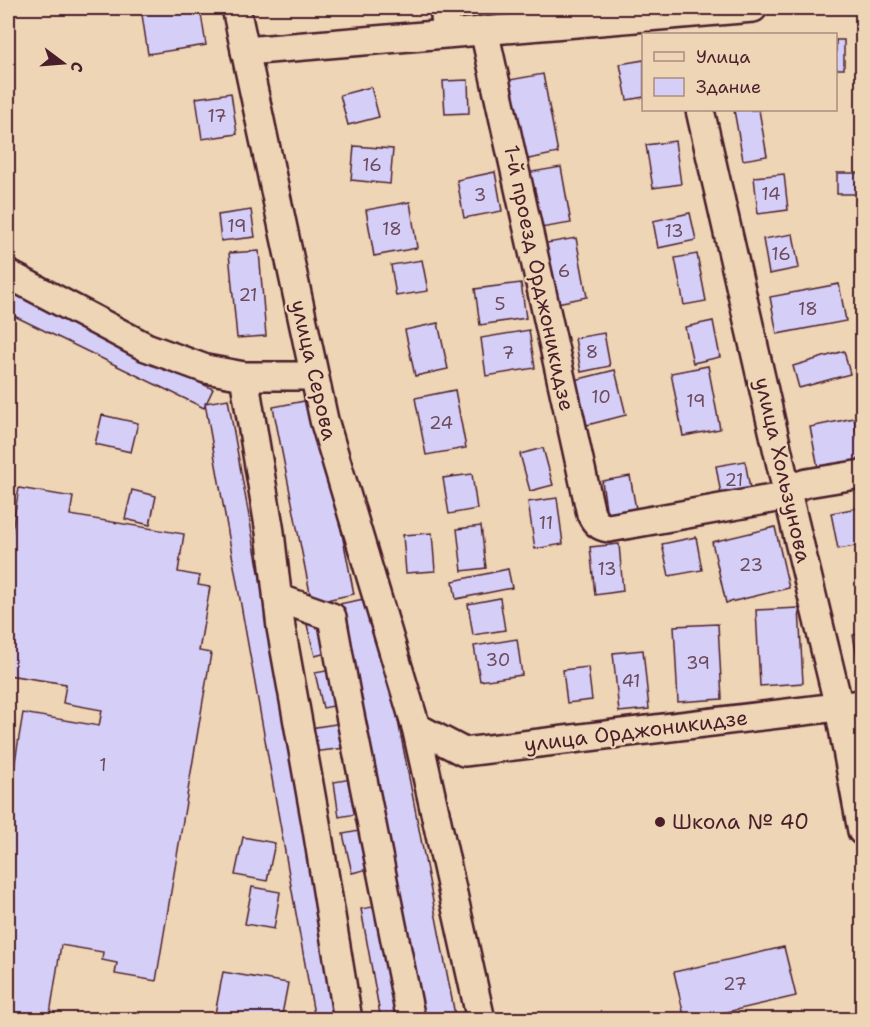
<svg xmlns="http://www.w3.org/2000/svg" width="870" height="1027" font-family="'Shantell Sans',sans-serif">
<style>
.building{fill:#d5cff8;stroke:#4a1f2b;stroke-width:1.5}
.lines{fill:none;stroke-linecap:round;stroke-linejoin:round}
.minor-casing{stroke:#4a1f2b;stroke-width:32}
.minor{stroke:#eed5b6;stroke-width:27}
.poi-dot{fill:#4a1f2b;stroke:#eed5b6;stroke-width:2}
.labels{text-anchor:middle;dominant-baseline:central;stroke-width:4.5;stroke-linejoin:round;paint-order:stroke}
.number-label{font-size:18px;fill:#6d4b5e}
.street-label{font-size:21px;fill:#4a1f2b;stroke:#eed5b6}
.poi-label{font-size:21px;fill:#4a1f2b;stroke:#eed5b6;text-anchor:start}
</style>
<rect width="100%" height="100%" fill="#eed5b6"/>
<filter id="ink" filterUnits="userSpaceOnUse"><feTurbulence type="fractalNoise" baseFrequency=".0167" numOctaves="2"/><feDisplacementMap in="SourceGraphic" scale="12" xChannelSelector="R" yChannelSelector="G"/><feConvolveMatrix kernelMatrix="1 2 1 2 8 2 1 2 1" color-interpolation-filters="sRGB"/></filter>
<g filter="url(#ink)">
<g class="building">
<path d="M141,8H200L206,45L148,54Z"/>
<rect x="836" y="40" width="8" height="29"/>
<path d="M644,60V97L627,100L620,64Z"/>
<path d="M543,74L558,153L519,161L504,81Z"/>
<path d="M468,80L469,113L445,114L443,81Z"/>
<path d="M371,87L379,117L348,125L340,95Z"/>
<path d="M231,93L237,134L202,139L196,98Z"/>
<path d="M734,110H759L767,156L743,160Z"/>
<path d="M675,141L681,184L653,188L646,145Z"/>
<path d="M354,146L393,149L390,184L351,180Z"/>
<path d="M561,167L571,223L529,230L520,174Z"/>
<path d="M495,172L502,211L464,218L457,180Z"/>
<rect x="837" y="173" width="25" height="21"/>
<path d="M784,174L788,210L758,214L754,177Z"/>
<path d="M410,202L417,248L374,256L366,210Z"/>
<path d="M251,210L255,237L221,241L218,215Z"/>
<path d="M690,213L696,240L658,248L653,221Z"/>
<path d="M793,234L799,268L769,274L763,239Z"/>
<path d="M576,238L587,297L552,304L541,244Z"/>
<path d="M259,251L266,336L237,338L229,253Z"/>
<path d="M697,254L706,301L684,305L675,258Z"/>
<path d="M422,260L428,291L396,296L391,265Z"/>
<path d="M521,283L526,318L480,325L475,289Z"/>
<path d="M839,284L846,321L777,334L770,297Z"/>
<path d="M8,290L213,389L204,408L8,313Z"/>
<path d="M713,321L720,357L693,363L685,327Z"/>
<path d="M438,323L448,369L415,376L405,330Z"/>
<path d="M529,330L535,368L486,376L481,338Z"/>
<path d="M604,333L610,366L581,372L575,338Z"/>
<path d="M844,351L850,374L799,388L793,366Z"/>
<path d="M708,366L720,429L683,436L671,373Z"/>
<path d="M615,370L626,415L587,425L575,380Z"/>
<path d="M455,390L466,448L426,455L415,398Z"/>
<path d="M228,399L339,1020H315L205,403Z"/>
<path d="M315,399L354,594L312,603L273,407Z"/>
<path d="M102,415L138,423L131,452L95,444Z"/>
<path d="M854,418L862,460L818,468L810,427Z"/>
<path d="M543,448L553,485L530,491L520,454Z"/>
<path d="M745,461L751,494L722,500L716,466Z"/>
<path d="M472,474L477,509L449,514L443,478Z"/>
<path d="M630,476L636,509L607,515L602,481Z"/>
<path d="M19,488L73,497L70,515L184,534L178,572L200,576L198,585L210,587L199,651L211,653L156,981L115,974L117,963L102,960L103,952L61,945L49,1020H8V804L23,713L99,726L102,710L63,703L66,684L8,675V554Z"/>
<path d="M132,490L156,496L150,525L125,519Z"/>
<path d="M557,498L563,544L535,549L528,502Z"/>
<path d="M858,508L862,545L838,549L831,513Z"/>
<path d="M481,526L486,568L462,571L457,529Z"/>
<path d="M775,527L789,588L726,603L712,542Z"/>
<path d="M432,533L435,571L406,573L403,535Z"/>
<path d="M696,537L702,570L669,576L662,544Z"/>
<path d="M619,544L623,591L595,595L590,547Z"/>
<path d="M508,569L512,588L456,599L453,581Z"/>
<path d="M374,597L456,1020H420L339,604Z"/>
<path d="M500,598L505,630L473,635L468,604Z"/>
<path d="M799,608L803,683L760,686L756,610Z"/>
<path d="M322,617L330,652L315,656L306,621Z"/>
<path d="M718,624L722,699L678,702L674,626Z"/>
<path d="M862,633V671L860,672L853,635Z"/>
<path d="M517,639L522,675L480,681L474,646Z"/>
<path d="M643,650L649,709L619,712L613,653Z"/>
<path d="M588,667L592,700L567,703L563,670Z"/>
<path d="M331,670L339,705L323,708L315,673Z"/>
<path d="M342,723L345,748L313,752L310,728Z"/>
<path d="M351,779L356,814L339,817L334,782Z"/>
<path d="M364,830L372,868L352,873L343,834Z"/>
<path d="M243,837L275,843L267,881L235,875Z"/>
<path d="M252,887L280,892L274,929L245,924Z"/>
<path d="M383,905L404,1020H381L361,909Z"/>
<path d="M784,947L796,996L718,1014L719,1020H685L674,972Z"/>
<path d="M223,972L288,983L281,1020L214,1019Z"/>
</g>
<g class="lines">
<g class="minor-casing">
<g id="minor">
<path d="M236,8L324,420L416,727L481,1020"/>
<path d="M444,8L447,33"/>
<path d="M484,30L591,514C595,522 599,527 609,528L788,496"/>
<path d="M245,51L753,8"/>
<path d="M700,110L788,496L839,707L862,831"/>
<path d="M8,274L146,347L206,369L244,376H314"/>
<path d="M244,376L270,532L281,628L316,823L348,1020"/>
<path d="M787,489L807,483L862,474"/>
<path d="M278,598L332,617L347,700L411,1020"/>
<path d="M416,727L464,752L862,704"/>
</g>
</g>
<use href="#minor" class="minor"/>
</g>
</g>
<circle class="poi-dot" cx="660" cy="822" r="6"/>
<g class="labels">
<g class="number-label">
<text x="217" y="116">17</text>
<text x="372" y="165">16</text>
<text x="771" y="194">14</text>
<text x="480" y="195">3</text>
<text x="237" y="226">19</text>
<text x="392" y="229">18</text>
<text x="674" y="231">13</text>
<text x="781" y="254">16</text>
<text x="564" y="271">6</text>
<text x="248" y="295">21</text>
<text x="500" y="304">5</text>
<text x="808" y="309">18</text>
<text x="592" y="352">8</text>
<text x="508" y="353">7</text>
<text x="601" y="397">10</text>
<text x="696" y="401">19</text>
<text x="441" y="423">24</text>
<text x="734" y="480">21</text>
<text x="546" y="523">11</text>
<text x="751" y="565">23</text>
<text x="607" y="569">13</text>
<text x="498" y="660">30</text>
<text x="698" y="663">39</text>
<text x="631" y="681">41</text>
<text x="103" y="765">1</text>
<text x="735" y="984">27</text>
</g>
<g class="street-label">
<text transform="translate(539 278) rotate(78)">1-й проезд Орджоникидзе</text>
<text transform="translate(314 370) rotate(77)">улица Серова</text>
<text transform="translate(783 470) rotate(77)">улица Хользунова</text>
<text transform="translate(636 731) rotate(-7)">улица Орджоникидзе</text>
</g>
<g class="poi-label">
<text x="672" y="822">Школа № 40</text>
</g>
</g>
<rect width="870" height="1027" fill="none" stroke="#eed5b6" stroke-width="30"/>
<rect x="15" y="15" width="840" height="997" fill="none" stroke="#4a1f2b" stroke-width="2" filter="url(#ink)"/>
<rect x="642" y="33" width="195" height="78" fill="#eed5b6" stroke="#ac8c7e" stroke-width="1.5"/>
<rect x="654" y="52" width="30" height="9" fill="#eed5b6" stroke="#ac8c7e" stroke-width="1.5"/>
<text x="696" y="63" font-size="18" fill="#4a1f2b">Улица</text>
<rect x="654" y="78" width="30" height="18" fill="#d5cff8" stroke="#ac8c7e" stroke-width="1.5"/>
<text x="696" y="93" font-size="18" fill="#4a1f2b">Здание</text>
<g transform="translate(63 63) rotate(106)" stroke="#eed5b6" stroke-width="4.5" paint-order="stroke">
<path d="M0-4.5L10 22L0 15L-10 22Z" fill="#4a1f2b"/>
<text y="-9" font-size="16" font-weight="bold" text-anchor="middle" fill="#4a1f2b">С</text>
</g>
</svg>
